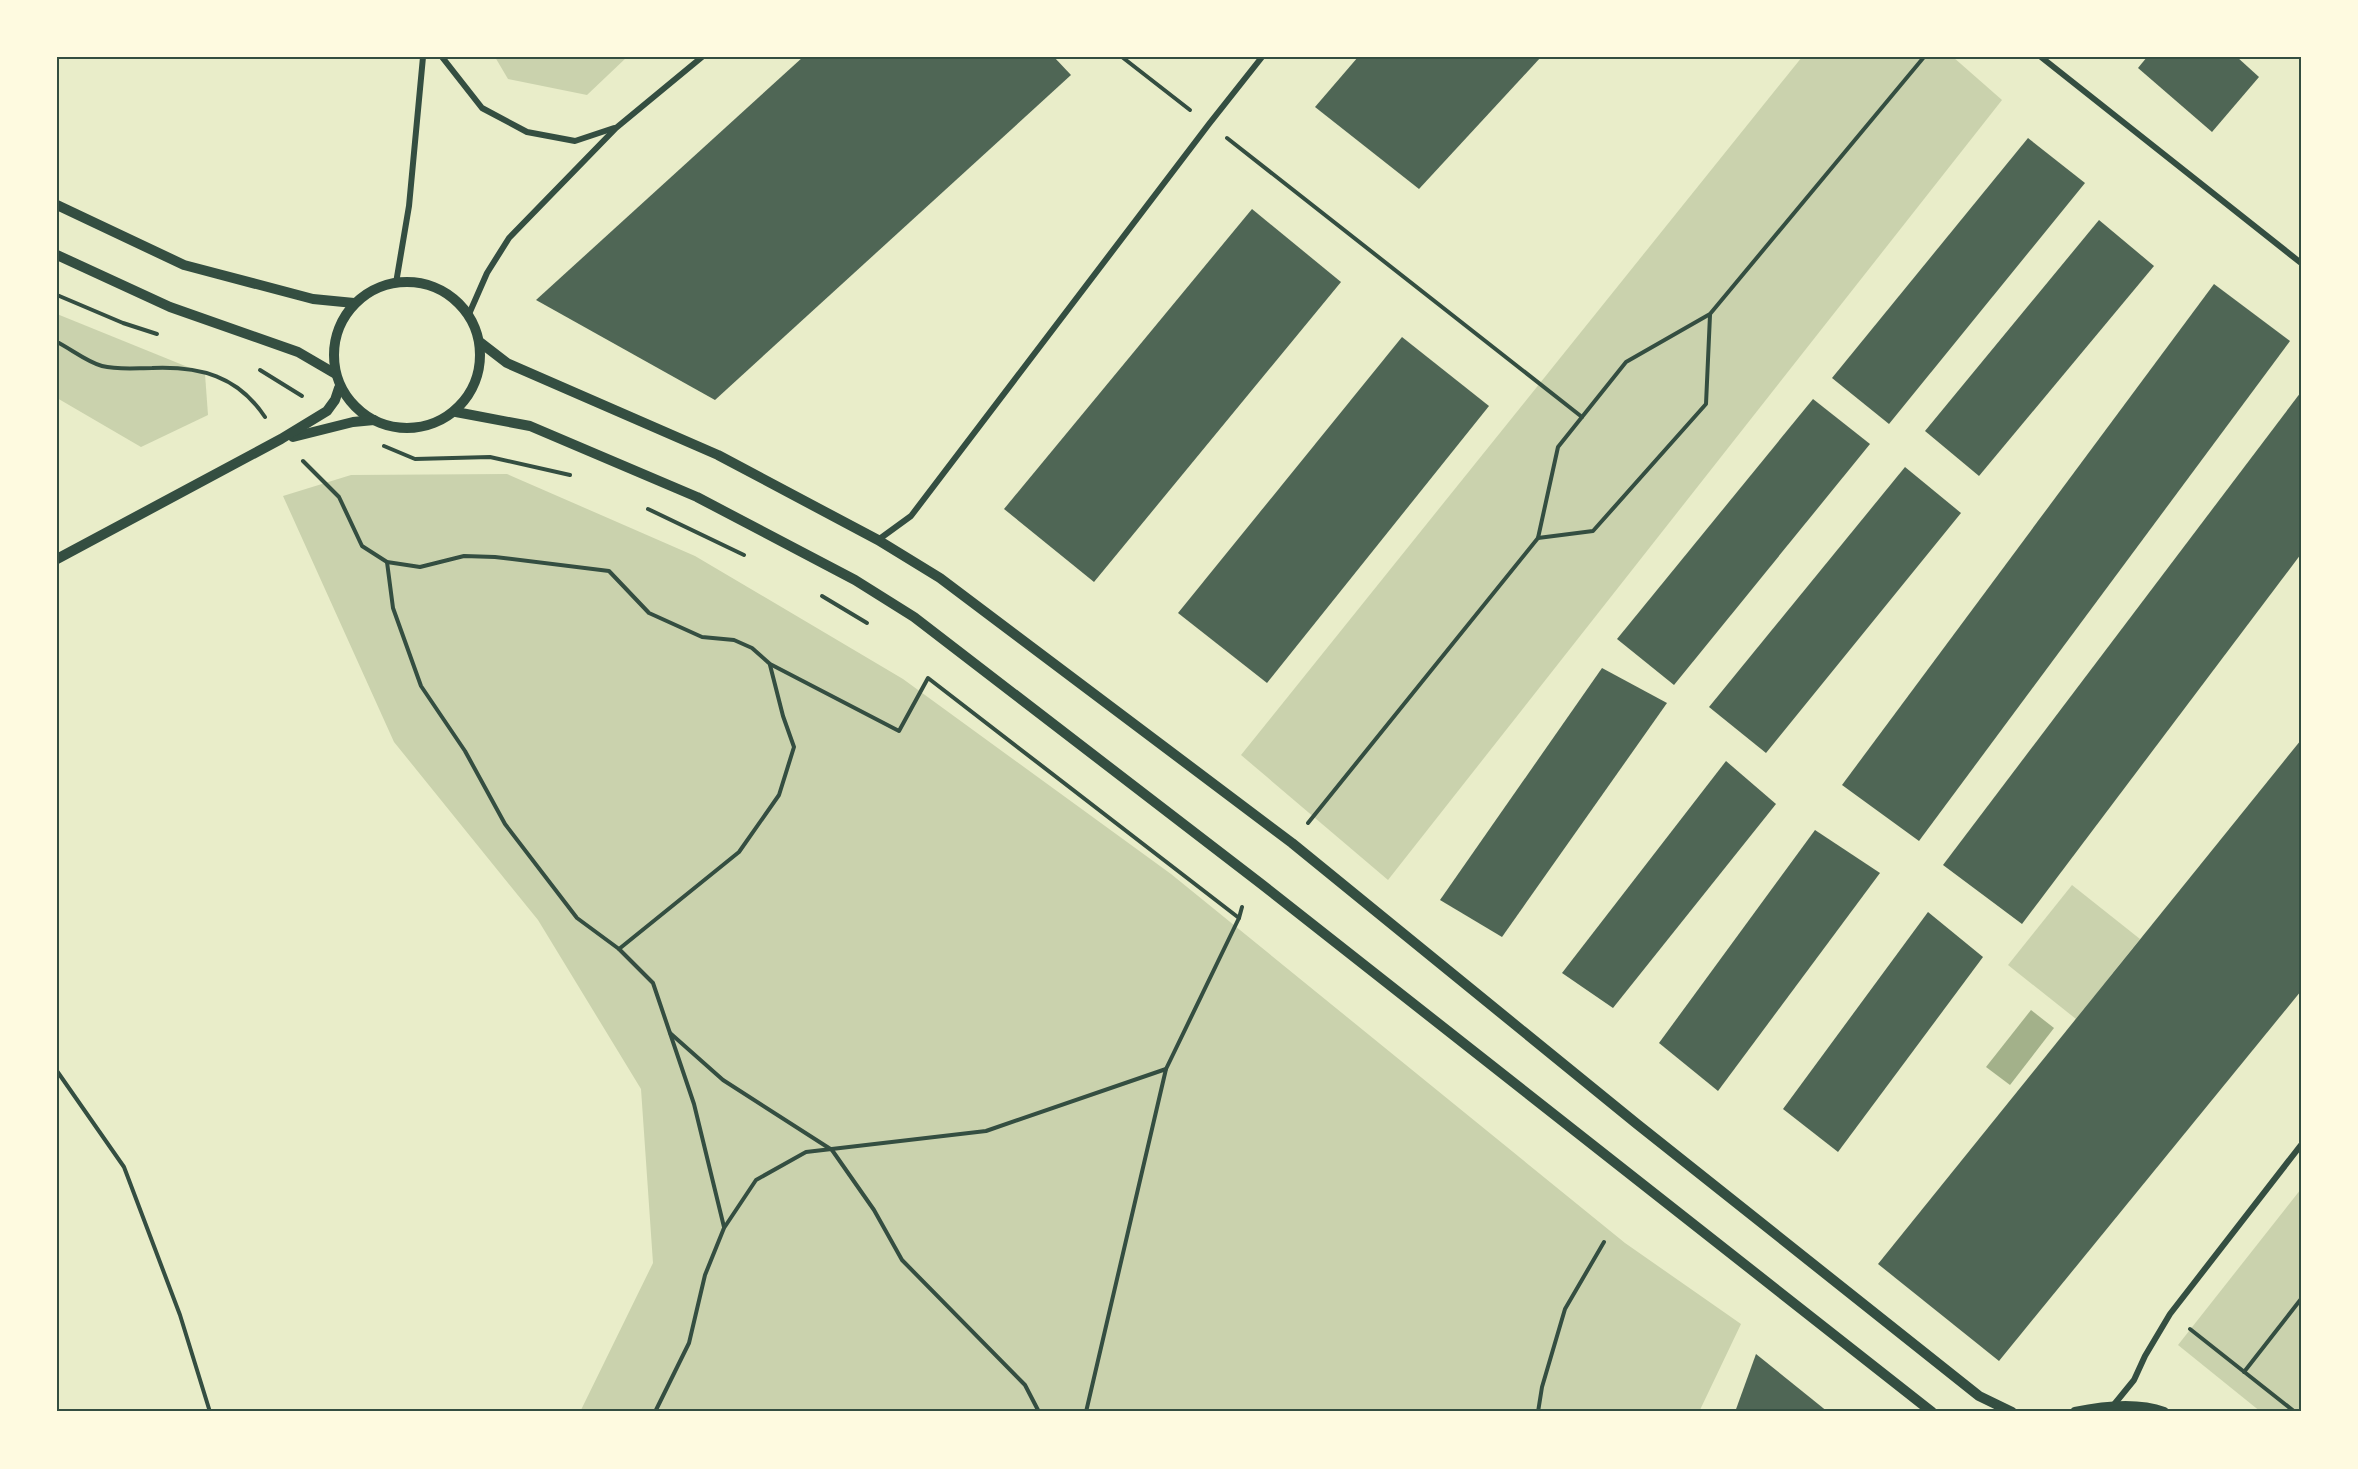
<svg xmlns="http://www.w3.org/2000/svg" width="2358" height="1469" font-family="'IBM Plex Sans',sans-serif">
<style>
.green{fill:#cad2ad}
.water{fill:#a3b18a}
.building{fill:#4f6655}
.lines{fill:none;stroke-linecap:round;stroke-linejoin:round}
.path{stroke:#344e41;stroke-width:4}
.minor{stroke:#344e41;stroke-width:6}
.tertiary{stroke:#344e41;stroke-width:10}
.neatline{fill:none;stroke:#344e41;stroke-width:2}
</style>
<rect width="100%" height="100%" fill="#e9edc9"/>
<g class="green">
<path d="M495,57H627L587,95L508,79Z"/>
<path d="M1802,57H1953L2002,100L1388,880L1241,755Z"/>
<path d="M57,314L205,374L208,415L141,447L57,398Z"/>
<path d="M507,474L695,556L903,679L1171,874L1625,1243L1741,1324L1699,1412H580L653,1263L641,1089L538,920L394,742L283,496L351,475Z"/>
<path d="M2072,885L2140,939L2076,1019L2008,965Z"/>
<path d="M2301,1189V1412H2261L2178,1345Z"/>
</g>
<path class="water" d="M2031,1010L2054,1028L2010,1085L1986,1067Z"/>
<g class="building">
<path d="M803,57H1054L1071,75L715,400L536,300Z"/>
<path d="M1358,57H1541L1419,189L1315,107Z"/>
<path d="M2147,57H2237L2259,77L2212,132L2138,68Z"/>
<path d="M2028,138L2085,183L1889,424L1832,378Z"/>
<path d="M1252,209L1341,282L1094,582L1004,509Z"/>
<path d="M2099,220L2154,266L1979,476L1925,431Z"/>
<path d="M2214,284L2290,341L1919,841L1842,785Z"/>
<path d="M1402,337L1489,406L1267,683L1178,613Z"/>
<path d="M2301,392V554L2022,924L1943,865Z"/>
<path d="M1813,399L1870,444L1674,685L1617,639Z"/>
<path d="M1905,467L1961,513L1766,753L1709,707Z"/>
<path d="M1602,668L1667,703L1502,937L1440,900Z"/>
<path d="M2301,740V991L1999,1361L1878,1264Z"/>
<path d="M1726,761L1776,804L1613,1008L1562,973Z"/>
<path d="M1815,830L1880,873L1718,1091L1659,1043Z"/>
<path d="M1928,912L1983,957L1838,1152L1783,1109Z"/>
<path d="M1756,1354L1828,1412H1735Z"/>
</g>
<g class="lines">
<g class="path">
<path d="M1122,57L1190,110"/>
<path d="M1227,138L1582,417"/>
<path d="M57,295L123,323L157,334"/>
<path d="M57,342C71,349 87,362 102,366C118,370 136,368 152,368C200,366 238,376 265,417"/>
<path d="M260,370L302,396"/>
<path d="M384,446L415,459L490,457L570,475"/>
<path d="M303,461L339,497L362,546L387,562L420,567L464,556L495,557L609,571L649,613L702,637L734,640L752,648L770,664L899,731L928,678L1239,918"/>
<path d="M648,509L744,555"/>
<path d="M1538,538L1593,531L1706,404L1710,315"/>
<path d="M387,562L393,608L421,686L465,751L505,824L577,918L619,949L653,983L694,1104L724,1227"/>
<path d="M822,596L867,623"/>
<path d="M1308,823L1538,538L1558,447L1626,362L1710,314L1924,57"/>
<path d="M619,949L739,852L779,795L794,747L783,716L770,665"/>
<path d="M670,1033L723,1080L832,1150L874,1210L902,1260L1025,1385L1039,1412"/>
<path d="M57,1071L124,1167L180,1315L210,1412"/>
<path d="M2190,1329L2295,1412"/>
<path d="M2244,1372L2301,1299"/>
<path d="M655,1412L689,1343L705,1275L724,1228L756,1180L806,1152L986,1131L1166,1069L1239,918L1242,907"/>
<path d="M1086,1412L1166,1069"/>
<path d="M1538,1412L1542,1387L1565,1309L1604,1242"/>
</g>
<g class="minor">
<path d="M442,57L482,108L527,132L575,141L614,128"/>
<path d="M2041,57L2301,263"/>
<path d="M396,283L409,206L423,57"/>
<path d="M469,314L487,273L509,238L616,128L702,57"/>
<path d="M878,540L911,516L1209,124L1262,57"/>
<path d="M2112,1407L2134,1380L2145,1356L2170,1314L2301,1145"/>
</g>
<g class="tertiary">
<path d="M57,205L184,265L313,299L354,303"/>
<path d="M57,255L170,307L298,352L334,373"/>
<circle cx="407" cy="355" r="73"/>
<path d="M481,343L507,363L718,455L878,540L940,578L1292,843L1637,1124L1979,1396L2012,1412"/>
<path d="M456,412L530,426L697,497L855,580L914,617L1260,883L1932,1412"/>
<path d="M293,437L353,422L374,420"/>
<path d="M57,559L281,439L327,411L335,400L339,388"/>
<path d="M2075,1412C2103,1406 2137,1402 2164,1412"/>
</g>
</g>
<rect width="2358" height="1469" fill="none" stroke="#fefae0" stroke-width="117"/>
<rect x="58" y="58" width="2242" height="1352" class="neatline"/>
</svg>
